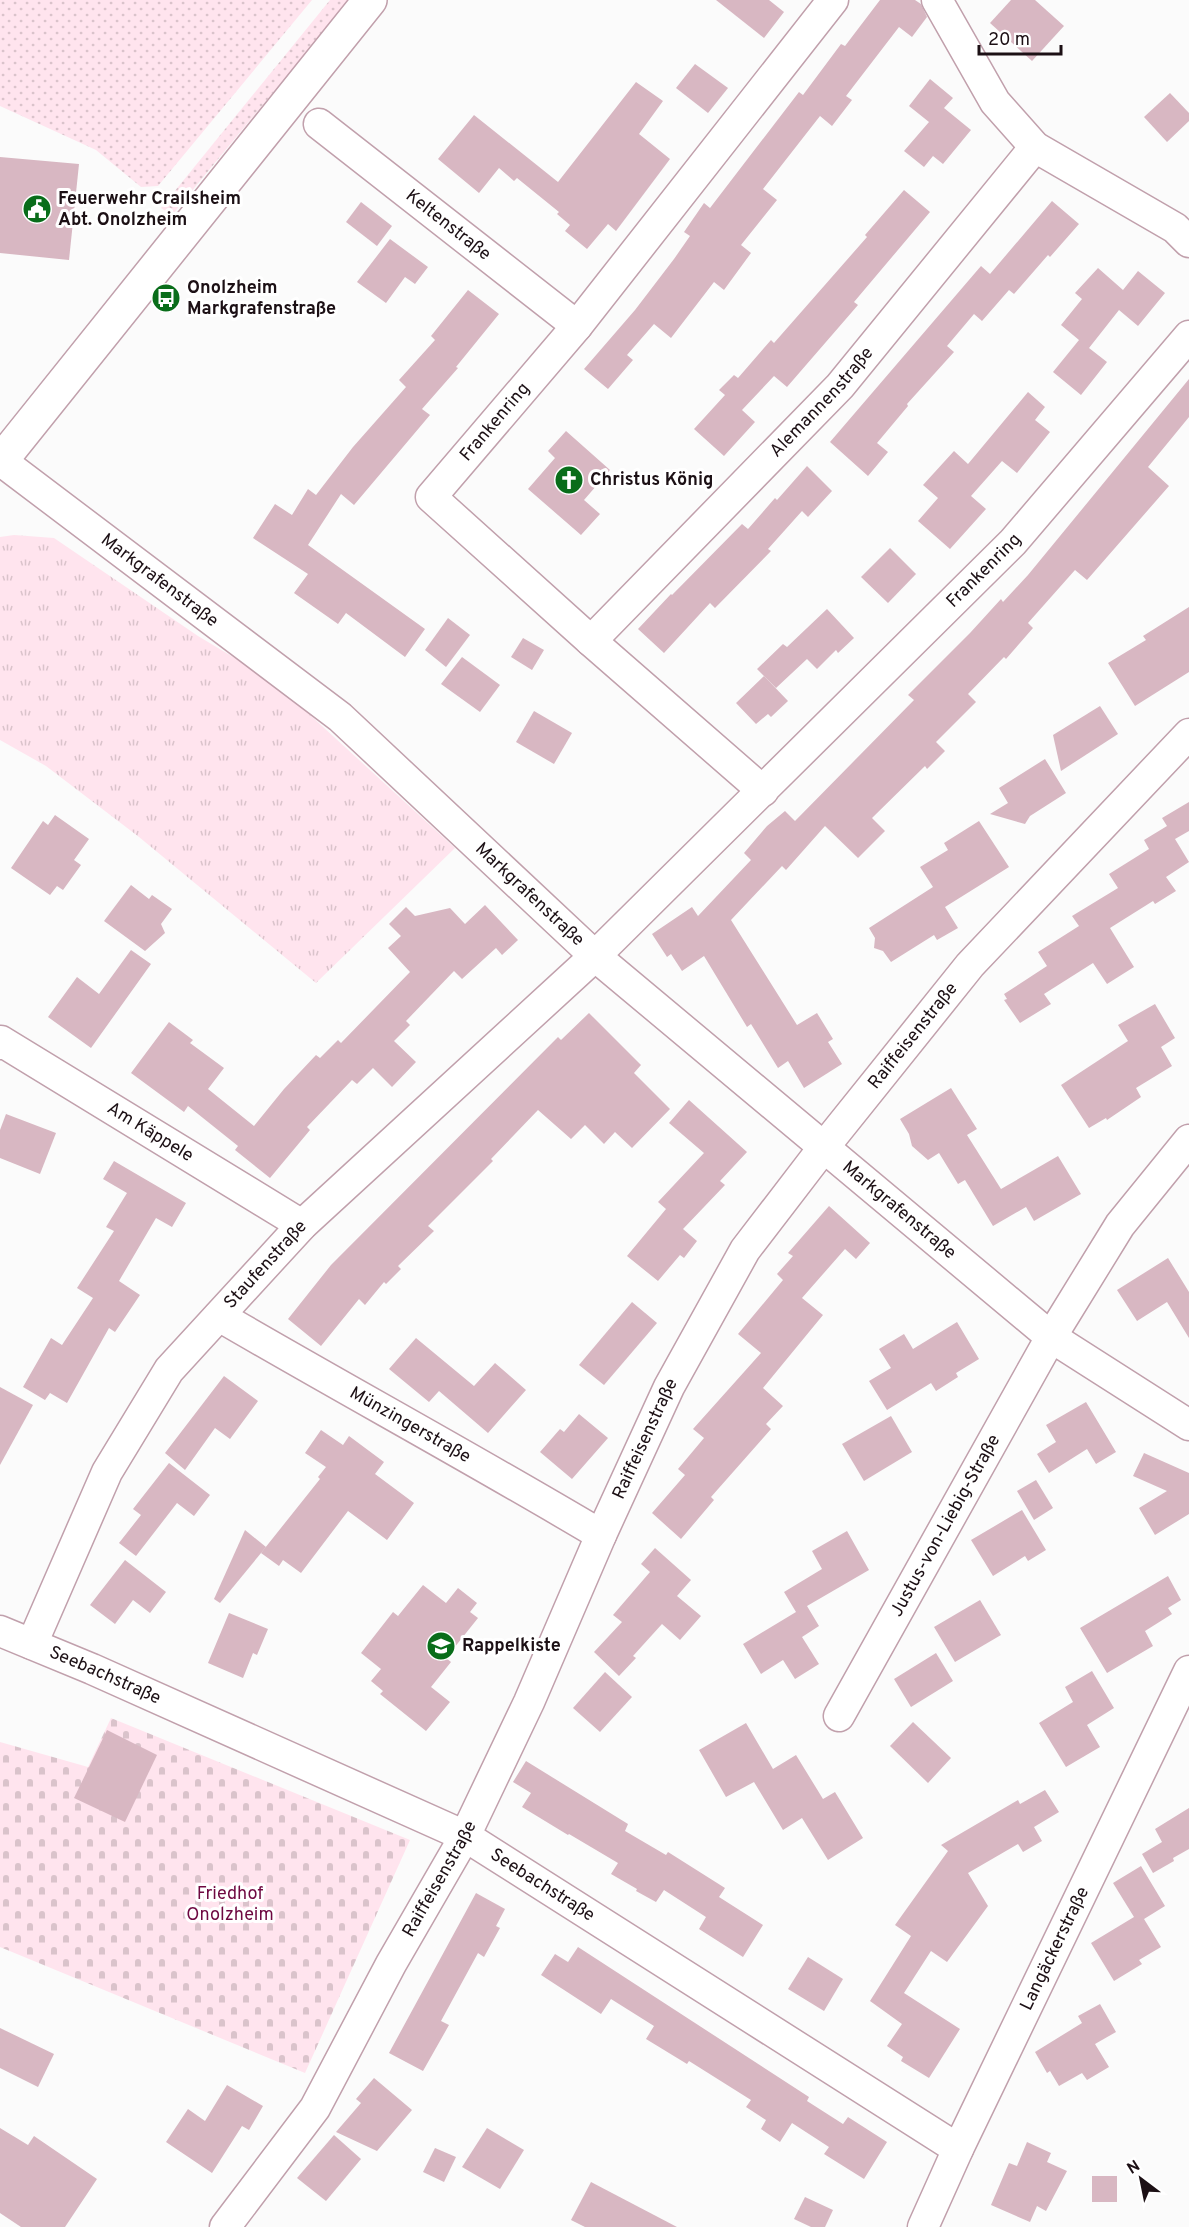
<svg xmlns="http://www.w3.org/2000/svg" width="1189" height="2227" font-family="Overpass,sans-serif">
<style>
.grass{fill:url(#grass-dots)}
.cemetery{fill:url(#cemetery-stones)}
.park{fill:url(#park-tufts)}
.building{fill:#d8b7c2}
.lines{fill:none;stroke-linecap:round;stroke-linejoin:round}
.street-casing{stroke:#c1a0ac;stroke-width:33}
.secondary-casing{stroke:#c1a0ac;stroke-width:36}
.street{stroke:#fff;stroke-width:30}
.secondary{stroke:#fff;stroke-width:33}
.labels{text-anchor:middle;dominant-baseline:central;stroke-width:6;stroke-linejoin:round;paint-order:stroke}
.poi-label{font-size:18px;font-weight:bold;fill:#1c1015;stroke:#fff;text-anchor:start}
.street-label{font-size:18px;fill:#1c1015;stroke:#fff}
.park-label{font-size:18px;fill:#6e0841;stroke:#fff}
</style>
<defs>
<pattern id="grass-dots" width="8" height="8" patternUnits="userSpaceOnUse" patternTransform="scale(1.5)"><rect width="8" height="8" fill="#ffe4ee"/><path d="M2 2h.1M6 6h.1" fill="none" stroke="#dac3cb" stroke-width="1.8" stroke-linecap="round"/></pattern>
<pattern id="cemetery-stones" width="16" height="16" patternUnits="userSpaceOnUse" patternTransform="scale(1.5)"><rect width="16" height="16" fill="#ffe4ee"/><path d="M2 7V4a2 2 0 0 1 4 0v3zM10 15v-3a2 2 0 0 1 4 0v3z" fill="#dac3cb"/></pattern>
<pattern id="park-tufts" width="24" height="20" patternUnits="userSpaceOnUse" patternTransform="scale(1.5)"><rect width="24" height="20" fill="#ffe4ee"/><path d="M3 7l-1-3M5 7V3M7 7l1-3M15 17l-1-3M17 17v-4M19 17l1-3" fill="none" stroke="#dac3cb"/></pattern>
</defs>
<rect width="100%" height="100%" fill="#fbfbfb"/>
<g class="grass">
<path d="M0,0H312L158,186L141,187L96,150L0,106Z"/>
<path d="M330,0H349L172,215L161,208Z"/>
</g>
<path class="cemetery" d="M111,1718L410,1840L305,2073L0,1947V1742L88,1767Z"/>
<path class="park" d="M14,535L54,538L198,636L273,681L455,848L316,983L139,837L46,766L0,740V537Z"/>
<g class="building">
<path d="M716,0H769L784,12L764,38Z"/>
<path d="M880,0H915L921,4L927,17L912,37L899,27L846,96L852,100L832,126L820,116L763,189L777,200L741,245L751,253L724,290L714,282L671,338L654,324L627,355L633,360L608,389L584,369L635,310L674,259L690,236L684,232L704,203L710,208L799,92L803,95L841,44L845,46Z"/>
<path d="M1011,0H1035L1064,26L1032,61L990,23Z"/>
<path d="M695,64L728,88L708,113L676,88Z"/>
<path d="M930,79L953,98L944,108L971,130L943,164L933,156L924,167L904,151L929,122L909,106Z"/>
<path d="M636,82L663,101L639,134L670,159L616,231L608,224L587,249L565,231L570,225L557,214L559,212L517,178L514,181L499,168L479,193L438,159L474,115L558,182Z"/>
<path d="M1170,93L1189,113V121L1167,142L1144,117Z"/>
<path d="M0,157L79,164L69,260L0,253Z"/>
<path d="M904,190L930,212L854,302L858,305L787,387L774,376L742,410L755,422L724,456L694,429L725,395L719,390L734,375L738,378L771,340L774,343L867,237L865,235Z"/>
<path d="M1052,201L1079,224L1050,257L1048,255L1014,294L1009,290L982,321L974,314L947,346L954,352L907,404L908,406L877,443L888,452L868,476L830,442L981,266L990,274Z"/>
<path d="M361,202L392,226L377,246L346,222Z"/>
<path d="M390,239L428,267L415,284L405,277L386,303L357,282Z"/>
<path d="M1098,268L1123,290L1138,271L1165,293L1138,326L1119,310L1089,348L1107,362L1081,395L1053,372L1079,340L1085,345L1061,325L1082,299L1075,293Z"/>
<path d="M468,290L499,314L456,367L458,368L422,409L430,415L354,505L341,494L308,545L425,629L405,657L346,613L338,624L294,593L308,574L253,538L275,504L292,515L308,489L316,495L353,447L406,387L399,380L435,340L431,336Z"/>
<path d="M1189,379V417L1148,467L1169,486L1087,580L1075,570L1028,623L1033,628L1006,659L1004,657L968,694L976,702L936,742L945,751L927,769L925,766L872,818L885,831L858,858L825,826L786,870L782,866L731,920L797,1025L817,1013L833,1039L828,1042L842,1064L804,1088L788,1061L778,1068L751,1024L747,1027L704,956L682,971L671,954L667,957L652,934L692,907L698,916L751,860L744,853L767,826L785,811L795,821L914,700L908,695L970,633L1001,599L1003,602L1028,575Z"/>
<path d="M1028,392L1045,407L1035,420L1050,432L1017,473L1002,461L971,496L986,509L950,549L918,521L938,498L923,485L954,451L968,464Z"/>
<path d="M566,431L610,470L584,500L600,514L581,535L528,489L555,458L548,451Z"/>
<path d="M807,466L832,491L808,517L802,511L768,549L771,551L715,608L710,603L664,653L638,629L671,594L672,595L742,524L748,529L775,498L777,500Z"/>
<path d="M890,548L916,574L888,603L861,577Z"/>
<path d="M1189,607V672L1135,706L1108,663L1146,640L1143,636Z"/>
<path d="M827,609L854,638L838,653L836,650L817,669L807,659L776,688L757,669L783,644L787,647Z"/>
<path d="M448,618L470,635L446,667L425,650Z"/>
<path d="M523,638L544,650L532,670L511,657Z"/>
<path d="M462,657L500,685L480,712L441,684Z"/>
<path d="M764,676L788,701L771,717L768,714L756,724L736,703Z"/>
<path d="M1100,706L1118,734L1061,771L1053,735Z"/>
<path d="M534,711L572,733L554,764L516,742Z"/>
<path d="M1045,759L1066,793L1030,816L1025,824L990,814L1008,803L999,788Z"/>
<path d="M1189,802V831L1175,839L1189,862L1166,877L1176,891L1155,904L1153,901L1110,928L1134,967L1107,984L1093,963L1044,994L1051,1004L1020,1023L1004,1000L1007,999L1004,994L1047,966L1038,952L1079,926L1072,916L1118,888L1109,874L1149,849L1144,840L1167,826L1162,818Z"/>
<path d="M55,815L89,839L74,860L81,865L63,890L57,886L50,895L11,868L43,821L48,825Z"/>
<path d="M979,821L1009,867L945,907L958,928L937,940L934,935L891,962L883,951L874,948L875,938L869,928L933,887L920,867L948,850L944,843Z"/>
<path d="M131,885L149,899L152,895L172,909L161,924L165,933L145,951L104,921Z"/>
<path d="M485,905L518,940L502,955L496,948L462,979L454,971L406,1021L410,1025L394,1041L416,1062L392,1087L373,1068L357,1084L352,1080L307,1127L310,1130L270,1178L235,1150L238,1146L188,1106L184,1112L131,1073L169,1022L193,1040L190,1043L224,1068L208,1089L254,1126L284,1089L316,1055L320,1058L338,1040L341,1043L410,972L388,948L401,936L389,924L406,907L415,916L450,908L465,924Z"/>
<path d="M131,950L151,964L91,1048L48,1017L77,977L99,994Z"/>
<path d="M1155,1004L1175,1038L1161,1047L1172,1066L1136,1088L1141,1097L1107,1120L1106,1118L1089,1128L1061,1085L1128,1041L1118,1025Z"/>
<path d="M589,1013L641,1065L634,1073L670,1109L632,1148L615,1132L604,1144L585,1125L571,1139L538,1110L491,1159L493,1161L428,1226L434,1231L398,1266L401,1269L386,1284L384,1282L365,1305L359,1299L321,1346L288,1319L331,1265L558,1037L561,1040Z"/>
<path d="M951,1088L977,1129L967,1135L1001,1189L1058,1156L1081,1194L1034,1221L1026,1207L993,1226L965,1180L958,1184L939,1153L928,1160L912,1146L909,1134L900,1119Z"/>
<path d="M689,1100L747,1152L720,1181L725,1185L683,1229L697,1241L684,1258L680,1255L658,1281L627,1256L666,1209L658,1202L704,1153L669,1123Z"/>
<path d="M6,1114L56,1133L40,1174L0,1158V1130Z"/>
<path d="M114,1161L186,1203L172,1227L156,1218L119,1281L140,1295L115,1332L109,1328L67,1403L50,1393L45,1400L23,1387L51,1338L62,1345L93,1298L77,1288L114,1231L106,1227L127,1193L103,1179Z"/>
<path d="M829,1206L870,1243L856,1259L845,1249L802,1298L823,1315L763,1388L783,1406L766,1424L771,1429L711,1497L714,1500L681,1539L652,1513L685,1475L678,1469L704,1438L693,1429L761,1353L738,1334L783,1280L777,1274L793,1256L788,1253Z"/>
<path d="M1168,1258L1189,1292V1338L1167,1302L1137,1321L1117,1290Z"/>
<path d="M632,1302L657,1323L604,1385L579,1365Z"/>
<path d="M957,1322L979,1359L956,1373L958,1377L936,1391L931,1383L887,1410L869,1381L891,1368L879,1349L904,1334L913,1349Z"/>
<path d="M416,1338L474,1386L495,1363L526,1390L488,1433L439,1391L429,1402L389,1369Z"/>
<path d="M224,1376L258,1401L230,1439L215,1428L185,1470L165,1453Z"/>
<path d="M0,1387L33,1405L0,1465Z"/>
<path d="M1086,1402L1116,1452L1096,1464L1087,1449L1049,1473L1037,1454L1056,1442L1046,1425Z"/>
<path d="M579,1414L608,1438L572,1479L540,1452L560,1429L564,1432Z"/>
<path d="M891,1416L912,1452L864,1481L842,1444Z"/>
<path d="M321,1430L343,1445L349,1436L384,1462L375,1474L414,1503L387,1540L348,1511L301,1573L283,1560L279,1566L261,1553L320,1479L318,1477L326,1467L305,1453Z"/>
<path d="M1144,1453L1189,1473V1514L1155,1535L1139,1508L1167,1491L1133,1476Z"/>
<path d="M169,1463L210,1495L194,1516L177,1503L136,1556L119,1543L141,1515L133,1509Z"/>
<path d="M1036,1480L1053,1508L1034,1520L1017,1491Z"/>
<path d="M1022,1510L1046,1550L1028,1561L1025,1556L993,1576L971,1540Z"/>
<path d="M245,1530L266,1547L220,1603L214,1599Z"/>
<path d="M847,1531L869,1570L807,1606L819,1626L802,1637L819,1664L795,1679L783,1660L761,1674L743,1644L796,1612L784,1592L822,1569L812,1551Z"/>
<path d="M655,1548L691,1580L677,1596L701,1616L680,1640L662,1624L633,1656L636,1658L619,1676L594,1652L622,1622L613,1615L650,1572L641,1564Z"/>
<path d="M125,1560L166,1592L150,1613L133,1600L115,1624L90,1605Z"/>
<path d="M1168,1576L1181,1600L1168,1608L1172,1614L1145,1631L1153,1646L1107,1673L1080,1628Z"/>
<path d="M423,1585L446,1603L458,1588L477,1603L470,1612L478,1618L446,1658L451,1662L431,1687L450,1702L426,1731L380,1694L383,1691L371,1681L381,1669L361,1653L393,1612L398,1616Z"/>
<path d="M980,1600L1001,1635L955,1662L934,1627Z"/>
<path d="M229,1613L268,1629L257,1655L253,1653L243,1678L208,1663Z"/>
<path d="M936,1653L953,1681L911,1707L894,1679Z"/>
<path d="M1092,1671L1114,1708L1087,1725L1100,1747L1066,1767L1039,1723L1073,1702L1065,1687Z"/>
<path d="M605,1672L632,1697L600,1732L573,1708Z"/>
<path d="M913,1722L951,1758L928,1783L890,1746Z"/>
<path d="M746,1723L773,1769L796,1755L823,1799L835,1792L863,1838L828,1860L802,1818L783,1830L754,1782L726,1797L699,1750Z"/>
<path d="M107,1730L157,1755L125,1822L74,1798Z"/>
<path d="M526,1761L628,1824L625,1831L666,1855L668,1852L725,1888L719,1897L763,1925L743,1957L699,1929L706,1917L664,1890L656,1902L636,1891L637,1889L611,1874L618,1863L569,1834L568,1835L522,1807L531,1793L513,1782Z"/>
<path d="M1045,1790L1059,1812L1034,1827L1042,1841L1023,1852L1018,1844L968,1873L988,1906L947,1962L931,1951L904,1993L960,2029L929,2078L901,2061L903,2057L887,2046L902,2024L870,2001L911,1936L895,1925L948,1851L941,1845L1018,1800L1020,1804Z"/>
<path d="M1189,1808V1849L1173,1858L1174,1861L1153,1873L1142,1854L1162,1842L1155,1829Z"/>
<path d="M1141,1866L1165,1906L1144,1919L1161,1947L1139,1960L1142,1964L1114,1981L1091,1943L1134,1917L1113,1883Z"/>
<path d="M476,1893L505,1909L496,1926L500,1928L484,1957L478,1953L441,2021L449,2025L423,2071L389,2053Z"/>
<path d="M578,1947L809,2097L807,2101L843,2124L848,2117L887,2142L864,2179L824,2154L829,2147L792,2123L780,2142L761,2129L766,2120L746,2107L751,2100L689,2061L687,2064L646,2039L654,2026L611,1999L601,2014L541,1975L555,1954L568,1962Z"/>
<path d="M808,1957L843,1979L824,2011L788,1989Z"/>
<path d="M1100,2004L1116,2032L1095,2044L1109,2067L1087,2080L1082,2073L1059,2086L1050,2071L1047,2073L1035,2052L1082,2023L1078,2016Z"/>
<path d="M0,2028L54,2054L38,2087L0,2068Z"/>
<path d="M374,2078L412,2110L377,2151L336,2132L361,2103L356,2099Z"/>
<path d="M227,2085L263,2106L249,2130L242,2126L212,2173L166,2142L188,2109L205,2121Z"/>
<path d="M0,2128L28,2145L34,2136L97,2179L65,2227H21L0,2213Z"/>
<path d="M487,2128L524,2150L500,2189L462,2167Z"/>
<path d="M334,2135L361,2159L326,2201L297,2178Z"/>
<path d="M1027,2142L1051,2153L1047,2162L1067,2171L1046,2211L1037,2206L1030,2222L991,2205L1009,2163L1017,2166Z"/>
<path d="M435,2148L456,2157L444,2182L423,2172Z"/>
<rect x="1092" y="2176" width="25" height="26"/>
<path d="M591,2182L677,2227H585L571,2220Z"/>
<path d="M805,2197L833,2210L825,2227H811L794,2219Z"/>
</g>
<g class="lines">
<g class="street-casing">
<g id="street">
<path d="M937,0L995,102L1035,147L1175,228L1189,242"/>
<path id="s1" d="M319,124L577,326"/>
<path id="s2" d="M0,460L340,717L595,956L1051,1337L1189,1425"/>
<path id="s3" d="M591,641L840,386L1035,147"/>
<path id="s4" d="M763,791L591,641L431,497L577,326L833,0"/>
<path id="s5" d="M0,1044L1,1041L302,1225"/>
<path id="s6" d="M219,1316C346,1390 475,1460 601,1535"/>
<path id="s7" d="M0,1631L92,1669L465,1836L958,2149"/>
<path id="s8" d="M32,1644L107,1472L169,1370L302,1225L595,956L1013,542L1189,336"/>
<path id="s9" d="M839,1716L1051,1337L1120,1225L1189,1140"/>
<path id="s10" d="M225,2227L315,2108L391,1964L465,1836L529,1702L601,1535L669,1387L745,1250L824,1147L970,965L1189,734"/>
<path id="s11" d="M923,2227L958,2149L1189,1671"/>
</g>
</g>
<g class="secondary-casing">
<path id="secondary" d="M0,462L370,0"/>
</g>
<use href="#street" class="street"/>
<use href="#secondary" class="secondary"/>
</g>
<defs>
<g id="civic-disc" transform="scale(1.5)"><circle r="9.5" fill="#096d1a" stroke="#fff"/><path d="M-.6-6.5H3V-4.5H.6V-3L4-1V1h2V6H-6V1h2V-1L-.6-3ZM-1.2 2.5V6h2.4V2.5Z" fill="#fff"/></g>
<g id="bus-disc" transform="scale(1.5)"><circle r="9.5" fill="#096d1a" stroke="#fff"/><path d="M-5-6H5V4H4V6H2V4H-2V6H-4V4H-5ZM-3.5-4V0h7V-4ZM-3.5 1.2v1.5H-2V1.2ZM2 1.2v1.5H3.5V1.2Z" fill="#fff"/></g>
<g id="church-disc" transform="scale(1.5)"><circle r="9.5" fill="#096d1a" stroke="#fff"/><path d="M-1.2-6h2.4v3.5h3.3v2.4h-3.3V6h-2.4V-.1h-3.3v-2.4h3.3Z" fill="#fff"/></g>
<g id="school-disc" transform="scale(1.5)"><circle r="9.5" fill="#096d1a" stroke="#fff"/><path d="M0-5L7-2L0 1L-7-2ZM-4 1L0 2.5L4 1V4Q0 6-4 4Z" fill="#fff"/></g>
</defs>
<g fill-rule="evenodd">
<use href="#civic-disc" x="37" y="209"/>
<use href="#bus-disc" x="166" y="298"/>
<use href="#church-disc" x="569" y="480"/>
<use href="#school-disc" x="441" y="1646"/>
</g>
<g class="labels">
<g class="poi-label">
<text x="58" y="199">Feuerwehr Crailsheim<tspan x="58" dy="21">Abt. Onolzheim</tspan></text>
<text x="187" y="288">Onolzheim<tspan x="187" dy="21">Markgrafenstraße</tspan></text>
<text x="590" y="480">Christus König</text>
<text x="462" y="1646">Rappelkiste</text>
</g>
<g class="street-label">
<text stroke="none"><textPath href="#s1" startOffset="164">Keltenstraße</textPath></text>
<text stroke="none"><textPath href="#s3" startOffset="332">Alemannenstraße</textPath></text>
<text stroke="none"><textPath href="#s4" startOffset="542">Frankenring</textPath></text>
<text stroke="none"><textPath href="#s8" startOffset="1449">Frankenring</textPath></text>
<text stroke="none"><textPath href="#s2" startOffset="200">Markgrafenstraße</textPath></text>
<text stroke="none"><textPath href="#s2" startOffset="686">Markgrafenstraße</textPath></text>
<text stroke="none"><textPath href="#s10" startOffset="1382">Raiffeisenstraße</textPath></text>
<text stroke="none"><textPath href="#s5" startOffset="178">Am Käppele</textPath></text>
<text stroke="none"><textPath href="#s2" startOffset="1172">Markgrafenstraße</textPath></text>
<text stroke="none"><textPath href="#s8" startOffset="450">Staufenstraße</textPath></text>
<text stroke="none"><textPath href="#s6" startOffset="220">Münzingerstraße</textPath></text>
<text stroke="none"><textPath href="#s10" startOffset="896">Raiffeisenstraße</textPath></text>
<text stroke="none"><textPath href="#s9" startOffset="218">Justus-von-Liebig-Straße</textPath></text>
<text stroke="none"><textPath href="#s7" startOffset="114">Seebachstraße</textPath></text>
<text stroke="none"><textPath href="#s10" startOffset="410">Raiffeisenstraße</textPath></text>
<text stroke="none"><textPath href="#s7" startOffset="600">Seebachstraße</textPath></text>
<text stroke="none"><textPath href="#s11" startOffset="308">Langäckerstraße</textPath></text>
</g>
<g class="park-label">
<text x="230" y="1894">Friedhof<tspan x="230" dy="21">Onolzheim</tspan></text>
</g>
</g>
<g transform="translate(1141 2179) rotate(328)" stroke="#ffffff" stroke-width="4.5" paint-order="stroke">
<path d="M0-4.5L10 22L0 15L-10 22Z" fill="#1c1015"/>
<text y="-9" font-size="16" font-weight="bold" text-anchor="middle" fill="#1c1015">N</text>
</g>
<path d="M979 45v9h82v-9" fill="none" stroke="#1c1015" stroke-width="3"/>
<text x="988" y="45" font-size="18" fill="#1c1015" stroke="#ffffff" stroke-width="4.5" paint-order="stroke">20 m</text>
</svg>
